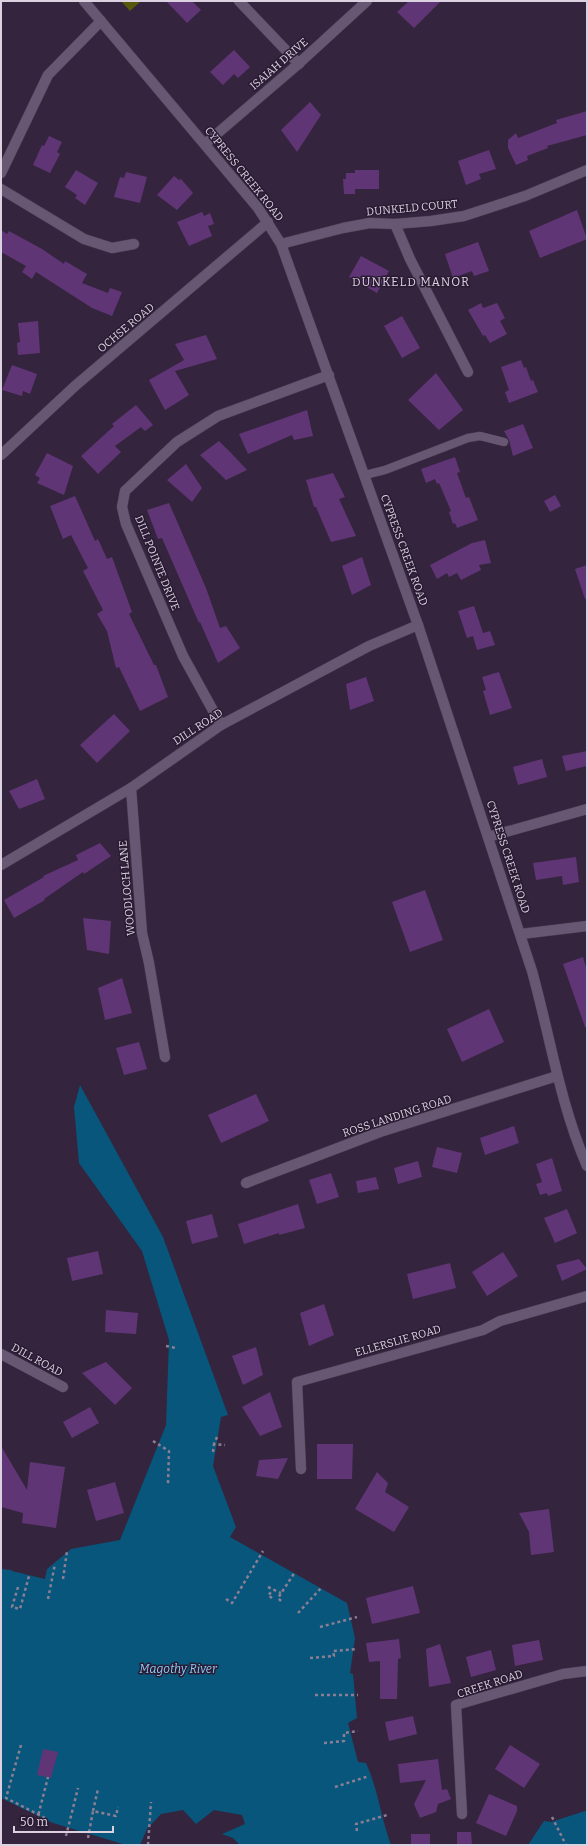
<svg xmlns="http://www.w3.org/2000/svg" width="588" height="1846" font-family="Bitter,serif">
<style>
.green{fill:#57580c}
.water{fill:#08567c}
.building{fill:#603576}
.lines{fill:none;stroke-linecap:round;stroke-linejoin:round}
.service-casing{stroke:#4e4055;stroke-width:9}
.minor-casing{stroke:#4e4055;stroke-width:11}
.path{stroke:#8c7f93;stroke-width:2.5;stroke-dasharray:3 3;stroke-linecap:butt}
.service{stroke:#685773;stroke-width:8}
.minor{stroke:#685773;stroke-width:10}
.labels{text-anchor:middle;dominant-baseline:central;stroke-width:3;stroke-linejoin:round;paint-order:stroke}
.street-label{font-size:11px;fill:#dbd1e1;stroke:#2a1b33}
.neighbourhood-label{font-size:12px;letter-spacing:1px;fill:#dbd1e1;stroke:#2a1b33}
.water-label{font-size:12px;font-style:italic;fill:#8dccf5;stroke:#2a1b33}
</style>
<rect width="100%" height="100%" fill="#34243d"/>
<path class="green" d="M121,1H141L130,11Z"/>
<g class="water">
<path d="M80,1085L163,1237L228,1415L221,1417L213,1466L236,1527L230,1537L347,1603L355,1638L350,1673L353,1674L357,1718L348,1723L358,1762L366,1763C378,1789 381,1818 391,1845H240L233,1838L222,1834L245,1824L242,1815L214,1810L196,1824L183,1810L161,1814L147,1829L140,1845H126L53,1823L1,1798V1569L11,1570L12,1571L45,1579L47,1569L71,1549L120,1540L166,1425L169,1340L142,1251L79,1163L74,1107Z"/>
<path d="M585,1811L587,1812V1845H528L544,1821L551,1822Z"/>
</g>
<g class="building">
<path d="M166,1H192L201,10L187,23Z"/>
<path d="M409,1H441L414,28L397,12Z"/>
<path d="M234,50L250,67L238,78L234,74L223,85L210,72Z"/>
<path d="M310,102L321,115L297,152L281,130Z"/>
<path d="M587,111V135L547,146L548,148L527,156L528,160L516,165L508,148V140L516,133L518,138L557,123L556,120Z"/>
<path d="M49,136L62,142L57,152L60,154L50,173L33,165L42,145L44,146Z"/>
<path d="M489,150L496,169L479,174L481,179L466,185L458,161Z"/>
<path d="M76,170L98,183L85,205L75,198L77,195L65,187Z"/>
<path d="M355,170H379V189H355V194H344L343,179H346V173H355Z"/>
<path d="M126,172L147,177L140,203L114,197L120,177L124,178Z"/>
<path d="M174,176L179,180L181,179L193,193L177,210L157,195Z"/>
<path d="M577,210L587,239L540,258L529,231Z"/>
<path d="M202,212L204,216L210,213L214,224L208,226L212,236L189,246L177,222Z"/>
<path d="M1,230L7,234L9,231L42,249L64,264L65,261L87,274L82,283L108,293L110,288L122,292L112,316L92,308L36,272L32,279L22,272L26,266L1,252Z"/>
<path d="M478,242L489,271L474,276L472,271L453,278L445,254Z"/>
<path d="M361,256L389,271L377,293L349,277Z"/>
<path d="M481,303L483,308L497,303L505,318L500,321L507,334L490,343L485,335L483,336L468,310Z"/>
<path d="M402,316L420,348L402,358L384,326Z"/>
<path d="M38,321L40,353L18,355L17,343L20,342L18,323Z"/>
<path d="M206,335L217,359L175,371L189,395L165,410L149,380L184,360L175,344Z"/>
<path d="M521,360L524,368L526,367L531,381L533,380L538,392L509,403L505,392L509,390L501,367Z"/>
<path d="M12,365L37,374L30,394L23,391L22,396L2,390Z"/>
<path d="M436,373L463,410L439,430L408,400Z"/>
<path d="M136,405L153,425L145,431L141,427L115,446L121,452L98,474L81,456L114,426L112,424Z"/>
<path d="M307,410L313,436L294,440L292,435L248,454L239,434Z"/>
<path d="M523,424L533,448L513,456L509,440L504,431Z"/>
<path d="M219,441L231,453L247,470L226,480L200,455Z"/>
<path d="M47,453L73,466L64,495L37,483L40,478L35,475Z"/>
<path d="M455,457L460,472L457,473L466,498L469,497L478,520L457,528L455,523L453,524L449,512L451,511L439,483L437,484L435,479L426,483L421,469Z"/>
<path d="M186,464L202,488L192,502L167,480Z"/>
<path d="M333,473L345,497L339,499L356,536L331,542L316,507H314L306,480Z"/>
<path d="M555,495L561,506L550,512L544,501Z"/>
<path d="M75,496L95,541L98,539L107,559L112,557L132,612L129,614L154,665H156L168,697L140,711L119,667L116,668L107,631L97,614L103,610L83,571L88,568L71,535L63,539L50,506Z"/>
<path d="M169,503L206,588L220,628L226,626L240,648L218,663L200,622L199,623L162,538L158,539L147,510Z"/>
<path d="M485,540L491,563L479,565L481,570L461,580L457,573L449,577L447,573L437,579L430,565L472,543Z"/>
<path d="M362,557L371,585L352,595L342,566Z"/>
<path d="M587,565V599H585L575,569Z"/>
<path d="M474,606L483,633L490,631L495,645L477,650L473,636L467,638L458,611Z"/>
<path d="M499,672L512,708L490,715L483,691L486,690L482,677Z"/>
<path d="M366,677L374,701L350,710L346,684Z"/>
<path d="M114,714L130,731L97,763L80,745Z"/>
<path d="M587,751V766L566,771L562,756Z"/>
<path d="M542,759L547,777L518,785L513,767Z"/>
<path d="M37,779L45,799L19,809L9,791Z"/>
<path d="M100,843L111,856L84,874L83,872L44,899L45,900L14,918L4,900L44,877L43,876L78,860L76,855Z"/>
<path d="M576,857L579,882L563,885L562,876L536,880L533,863Z"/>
<path d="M425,890L443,940L410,952L392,902Z"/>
<path d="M83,918L111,921L109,954L87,950Z"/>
<path d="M583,957L587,971V1027H585L563,964Z"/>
<path d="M122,978L132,1013L105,1020L98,988Z"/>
<path d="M489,1009L504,1042L462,1062L447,1029Z"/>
<path d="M139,1042L147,1069L124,1075L116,1048Z"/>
<path d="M256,1094L269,1121L221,1143L208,1115Z"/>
<path d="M514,1126L519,1143L485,1155L480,1138Z"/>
<path d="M437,1147L462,1153L457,1173L432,1167Z"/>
<path d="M552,1158L562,1191L548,1196L547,1193L540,1195L536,1184L542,1182L536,1164Z"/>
<path d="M418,1161L422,1177L398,1184L394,1168Z"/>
<path d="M331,1173L339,1197L317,1204L309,1180Z"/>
<path d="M376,1177L379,1189L358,1193L356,1181Z"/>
<path d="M298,1204L305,1228L279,1235V1233L244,1244L238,1224Z"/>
<path d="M567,1209L577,1233L555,1243L544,1218Z"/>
<path d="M212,1214L218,1237L192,1244L186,1221Z"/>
<path d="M98,1251L103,1274L72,1281L67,1258Z"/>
<path d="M503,1252L518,1276L487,1296L472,1272Z"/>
<path d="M579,1259L587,1269L562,1281L556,1265Z"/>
<path d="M450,1263L456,1288L413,1299L407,1274Z"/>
<path d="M324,1304L334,1335L309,1346L300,1313Z"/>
<path d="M106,1310L138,1313L136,1334L105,1332Z"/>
<path d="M256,1347L263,1375L243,1385L232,1356Z"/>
<path d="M106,1362L132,1388L115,1405L82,1373Z"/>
<path d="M270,1392L282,1427L260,1436L242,1407Z"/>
<path d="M90,1407L99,1423L72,1438L63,1422Z"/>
<path d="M317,1444H353L352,1479H317Z"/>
<path d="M1,1446L27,1490L30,1462L65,1467L56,1528L22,1523L23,1513L1,1507Z"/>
<path d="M288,1458L278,1479L256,1476L259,1460Z"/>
<path d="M377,1472L388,1483L385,1492L409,1507L394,1532L355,1509Z"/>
<path d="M115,1482L124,1513L96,1521L87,1490Z"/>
<path d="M549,1509L554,1552L531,1555L529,1532L519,1513Z"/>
<path d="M413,1586L420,1613L372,1624L366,1598Z"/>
<path d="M399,1639L401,1658L398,1659L397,1699H380V1661L369,1662L366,1643Z"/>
<path d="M539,1640L543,1660L515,1666L512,1645Z"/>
<path d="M440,1644L451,1683L429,1687L426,1649Z"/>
<path d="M491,1650L496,1670L471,1677L466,1657Z"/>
<path d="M413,1716L417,1734L389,1741L385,1722Z"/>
<path d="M510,1745L540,1764L524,1788L495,1769Z"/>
<path d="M43,1749L58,1752L51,1778L37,1775Z"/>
<path d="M438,1759L442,1790L447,1789L451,1799L438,1804L436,1812L420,1818L414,1804L426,1780L400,1783L398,1764Z"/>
<path d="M489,1794L517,1806V1811L506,1836L476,1823Z"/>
<path d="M457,1832H471L472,1845H457Z"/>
<rect x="411" y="1834" width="19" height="11"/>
</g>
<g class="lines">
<g class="service-casing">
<path id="service" d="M365,475L385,470L468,438L480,436L504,442"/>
</g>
<g class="minor-casing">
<g id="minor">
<path d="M84,1L258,208L281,244L418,625L532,971C550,1036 560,1104 587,1166"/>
<path d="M239,1L299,64"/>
<path d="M205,144L296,66L367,1"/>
<path d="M1,173L48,75L101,21"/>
<path d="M1,189L84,239L112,248L134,244"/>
<path d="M395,224L410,259L468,372"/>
<path d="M281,244L343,228L370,223L395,224L431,221L464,216L525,196L587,170"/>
<path d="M1,455L75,386L268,222"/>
<path d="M221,725L183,656L126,524L122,507L125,491L177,442L218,416L329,375"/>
<path d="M131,788L142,933L149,963L165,1057"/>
<path d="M488,837L587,809"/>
<path d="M1,865L131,788L221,725L369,646L418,625"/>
<path d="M521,934L587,926"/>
<path d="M246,1183L380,1132L557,1076"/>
<path d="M1,1354L63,1387"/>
<path d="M301,1469L297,1382L483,1330L500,1321L587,1296"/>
<path d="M462,1814L456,1705L563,1674L587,1671"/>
</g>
</g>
<g class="path">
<path d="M166,1346L176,1348"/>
<path d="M217,1437L214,1444L225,1445"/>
<path d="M153,1441L169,1451L168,1484"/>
<path d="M213,1452L214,1444"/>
<path d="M63,1579L67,1551"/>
<path d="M18,1587L12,1607L20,1609L29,1576"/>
<path d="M268,1587L281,1593"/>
<path d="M272,1598L268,1595L274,1590"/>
<path d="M48,1599L55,1564"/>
<path d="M226,1599L232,1603L263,1551"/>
<path d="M281,1601L278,1598L295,1572"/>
<path d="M298,1613L322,1587"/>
<path d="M320,1627L357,1617"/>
<path d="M310,1658L334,1656L333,1651L357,1649"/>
<path d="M315,1695H358"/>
<path d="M324,1743L344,1741V1733L358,1731"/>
<path d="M21,1745L6,1798L47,1819"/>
<path d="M335,1787L369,1776"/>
<path d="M93,1811L98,1789"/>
<path d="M552,1817L566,1845"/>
<path d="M37,1820L48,1777"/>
<path d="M357,1831L356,1824L387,1815"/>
<path d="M66,1836L78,1788"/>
<path d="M88,1838L93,1811L116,1816L118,1807"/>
<path d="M148,1845L151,1802"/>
</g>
<use href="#service" class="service"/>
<use href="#minor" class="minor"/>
</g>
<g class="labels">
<g class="street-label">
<text transform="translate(279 64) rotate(-41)">ISAIAH DRIVE</text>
<text transform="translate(244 174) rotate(51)">CYPRESS CREEK ROAD</text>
<text transform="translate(412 208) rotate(-5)">DUNKELD COURT</text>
<text transform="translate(126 328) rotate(-40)">OCHSE ROAD</text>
<text transform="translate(404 550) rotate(70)">CYPRESS CREEK ROAD</text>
<text transform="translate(157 563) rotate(68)">DILL POINTE DRIVE</text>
<text transform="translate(198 727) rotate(-33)">DILL ROAD</text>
<text transform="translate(508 857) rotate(72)">CYPRESS CREEK ROAD</text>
<text transform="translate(127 888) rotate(-95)">WOODLOCH LANE</text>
<text transform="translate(397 1116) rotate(-18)">ROSS LANDING ROAD</text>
<text transform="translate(398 1341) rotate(-16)">ELLERSLIE ROAD</text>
<text transform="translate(37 1360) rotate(28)">DILL ROAD</text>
<text transform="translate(490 1684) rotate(-18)">CREEK ROAD</text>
</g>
<g class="neighbourhood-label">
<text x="411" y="282">DUNKELD MANOR</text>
</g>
<g class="water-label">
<text x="178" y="1669">Magothy River</text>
</g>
</g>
<rect width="588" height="1846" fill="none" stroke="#dbd1e1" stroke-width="4"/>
<path d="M14 1826v6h99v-6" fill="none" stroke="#dbd1e1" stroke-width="2"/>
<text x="20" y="1826" font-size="12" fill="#dbd1e1" stroke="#2a1b33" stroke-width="3" paint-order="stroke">50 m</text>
</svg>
